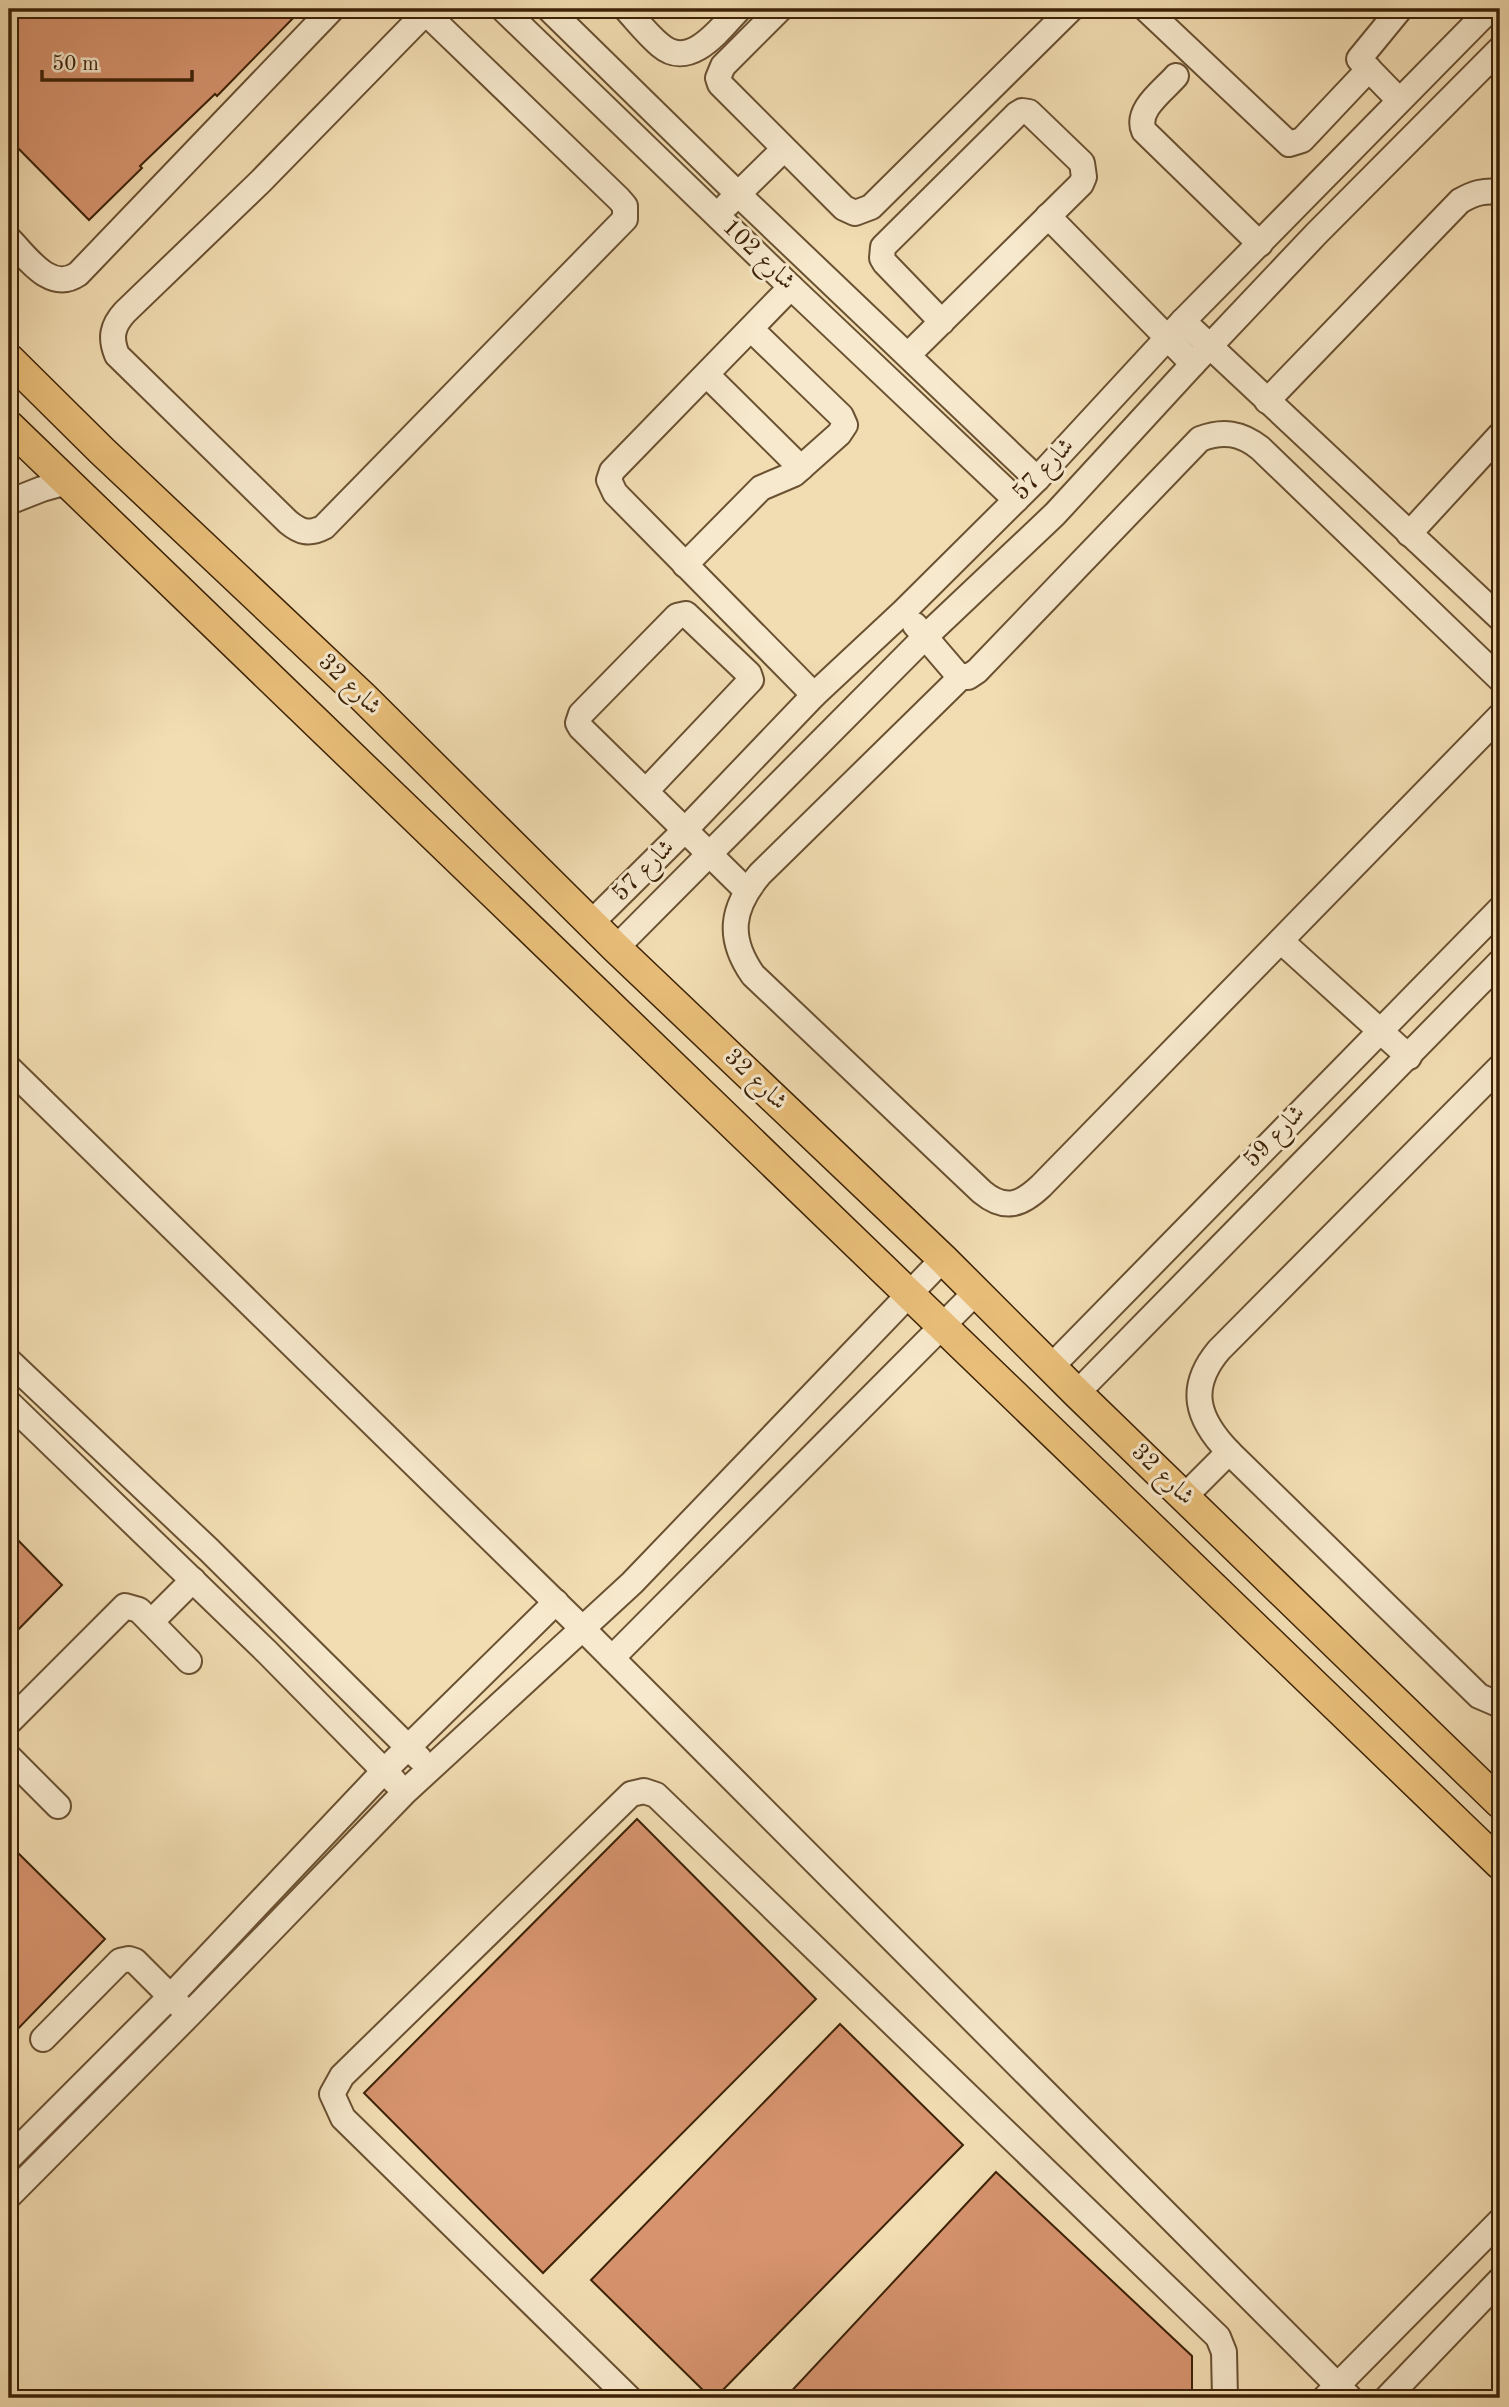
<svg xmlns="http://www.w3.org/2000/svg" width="1509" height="2407" font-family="'Old Standard TT',Amiri,serif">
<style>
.building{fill:#d6936e;stroke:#3d2207;stroke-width:2}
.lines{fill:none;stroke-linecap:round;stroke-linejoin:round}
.minor-casing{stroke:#6a5132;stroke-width:28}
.major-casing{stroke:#3d2207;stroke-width:33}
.minor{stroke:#f7e9cd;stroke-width:24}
.major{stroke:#e9be79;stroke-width:30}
.labels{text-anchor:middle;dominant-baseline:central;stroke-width:6;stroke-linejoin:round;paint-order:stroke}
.street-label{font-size:24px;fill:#3d2207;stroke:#f7e9cd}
</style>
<rect width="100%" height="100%" fill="#f2ddb2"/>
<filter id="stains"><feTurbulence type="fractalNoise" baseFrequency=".00286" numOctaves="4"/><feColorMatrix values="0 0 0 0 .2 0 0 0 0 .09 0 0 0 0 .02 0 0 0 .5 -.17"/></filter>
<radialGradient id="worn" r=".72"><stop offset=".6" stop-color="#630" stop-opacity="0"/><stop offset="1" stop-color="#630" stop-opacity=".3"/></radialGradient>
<g class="building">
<path d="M9,9H302L217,96L215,94L140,166L142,168L89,220L9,139Z"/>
<path d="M9,1531L62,1585L9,1639Z"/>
<path d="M637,1819L816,1999L543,2273L364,2093Z"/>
<path d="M9,1844L105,1939L9,2038Z"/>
<path d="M840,2024L963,2145L715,2398H711L591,2280Z"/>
<path d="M996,2172L1192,2356V2398H785Z"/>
</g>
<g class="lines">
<g class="minor-casing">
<g id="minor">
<path d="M503,9L791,287L1016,500"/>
<path d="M549,9L738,194L1037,479"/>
<path d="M626,9C637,21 647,34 660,45C690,71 720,29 739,9"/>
<path d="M780,9L723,66L718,78L720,84L844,208L855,213L871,207L1071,9"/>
<path d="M1146,9L1289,144L1302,140L1369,69"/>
<path d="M425,12L619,199L625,206V219L324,527C309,535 300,532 288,522L117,355C110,338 112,326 125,312L260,182L429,9"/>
<path d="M1176,76C1163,91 1135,110 1144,131L1260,244"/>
<path d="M1399,100L1359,59L1400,9"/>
<path d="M727,205L784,149"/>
<path d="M1048,216L1193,364"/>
<path d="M9,239C27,257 50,293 78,274L332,9"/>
<path d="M791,287L612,471L609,480L615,493L814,695"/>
<path d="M1183,321L1500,618"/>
<path d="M908,355L1081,184L1084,177L1082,163L1029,112L1022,111L1017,114L883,247L882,258L885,263L942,322"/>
<path d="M707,375L801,468"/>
<path d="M1267,401L1460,201C1474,193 1484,190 1500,192"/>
<path d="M9,502L42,489L67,482"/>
<path d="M1409,534L1500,435"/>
<path d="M685,565L761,488L794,474L839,434L845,425L841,416L751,329"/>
<path d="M915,625L957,674L962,676"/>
<path d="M1500,679L1260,448C1241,433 1223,430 1200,439L977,671L968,677L962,676L760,874C731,908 727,938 753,975L982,1192C1005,1211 1021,1205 1041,1186L1500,716"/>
<path d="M646,791L751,680L749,674L686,614L677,616L581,714L578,723L581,728L746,890"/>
<path d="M591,923L685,830L814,695L903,612L1037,479L1183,321L1490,9"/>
<path d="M1281,941L1409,1057"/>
<path d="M616,948L925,637L1055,514L1193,364L1316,234L1500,49"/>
<path d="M1500,1067L1219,1350C1187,1388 1197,1419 1229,1452L1479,1696L1500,1705"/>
<path d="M9,1068L583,1629L1350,2398"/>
<path d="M9,1361L209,1550L419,1758"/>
<path d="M1051,1367L1500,909"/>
<path d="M1077,1393L1500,962"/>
<path d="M9,1403L267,1652L395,1782"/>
<path d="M1184,1497L1229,1452"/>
<path d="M151,1622L193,1580"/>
<path d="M612,1658L976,1292"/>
<path d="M9,1722L125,1606L139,1610L189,1661"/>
<path d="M9,1757L58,1806"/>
<path d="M43,2039L120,1961L129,1959L135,1961L181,2007"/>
<path d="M9,2158L171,1996L385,1770L556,1602"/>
<path d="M9,2196L189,2015L405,1792L632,1583L943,1259"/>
<path d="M629,2398L343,2118L332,2094L342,2076L631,1794L644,1791L656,1795L1218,2337L1224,2352L1225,2398"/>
<path d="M1325,2398L1500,2221"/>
<path d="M1387,2398L1500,2280"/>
</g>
</g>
<g class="major-casing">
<g id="major">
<path d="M9,359L102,451L363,697L616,948L943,1259L1077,1393L1500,1803"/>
<path d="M9,426L1500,1864"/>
</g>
</g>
<use href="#minor" class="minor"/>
<use href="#major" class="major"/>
</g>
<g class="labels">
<g class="street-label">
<text transform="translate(758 255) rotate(44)">شارع 102</text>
<text transform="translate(1044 470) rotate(-46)">شارع 57</text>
<text transform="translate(349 685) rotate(44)">شارع 32</text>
<text transform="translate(644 871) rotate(-45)">شارع 57</text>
<text transform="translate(755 1080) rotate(44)">شارع 32</text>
<text transform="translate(1275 1137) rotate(-46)">شارع 59</text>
<text transform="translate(1162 1475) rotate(44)">شارع 32</text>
</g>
</g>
<rect width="1509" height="2407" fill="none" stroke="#f2ddb2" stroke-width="35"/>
<rect x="10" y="10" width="1488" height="2386" fill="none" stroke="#3d2207" stroke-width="3.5"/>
<rect x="18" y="18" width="1474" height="2372" fill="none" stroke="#3d2207" stroke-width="2"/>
<path d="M42 70v10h150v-10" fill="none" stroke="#3d2207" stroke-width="3.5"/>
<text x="52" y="70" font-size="21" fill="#3d2207" stroke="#f7e9cd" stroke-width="5" paint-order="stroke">50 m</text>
<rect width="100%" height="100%" filter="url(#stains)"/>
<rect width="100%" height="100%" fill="url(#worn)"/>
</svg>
